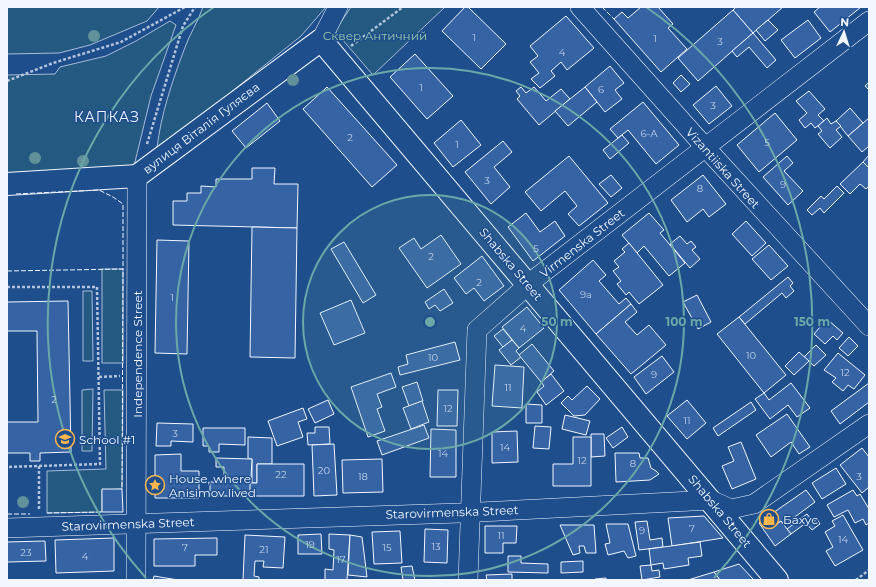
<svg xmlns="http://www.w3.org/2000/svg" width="876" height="587" font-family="Montserrat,sans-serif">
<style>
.green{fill:#245a82;stroke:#a8bbd7}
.building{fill:#3563a3;stroke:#f2f6ff}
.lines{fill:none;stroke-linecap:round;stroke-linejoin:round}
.minor-casing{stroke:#f2f6ff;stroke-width:20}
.major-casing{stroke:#f2f6ff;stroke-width:24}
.path{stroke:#b3c4dc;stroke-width:2.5;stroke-dasharray:3 2;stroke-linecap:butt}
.minor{stroke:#1f4e8c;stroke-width:19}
.major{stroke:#1f4e8c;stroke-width:22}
.fence{stroke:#f2f6ff;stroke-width:1;stroke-dasharray:5 2;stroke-linecap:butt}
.tree{fill:#61919a}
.ring{fill:none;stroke:#6aa9a8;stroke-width:2}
.labels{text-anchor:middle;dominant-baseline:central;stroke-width:3;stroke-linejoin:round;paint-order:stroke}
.number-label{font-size:10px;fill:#c3d1e8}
.park-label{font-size:12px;fill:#97c8a6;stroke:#1f4e8c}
.street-label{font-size:12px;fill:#f2f6ff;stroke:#1f4e8c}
.poi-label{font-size:12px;fill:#f2f6ff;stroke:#1f4e8c;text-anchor:start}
.quarter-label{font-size:14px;letter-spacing:1px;fill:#f2f6ff;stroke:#1f4e8c}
.centre{fill:#6aa9a8;stroke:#1f4e8c;stroke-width:2}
.ring-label{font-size:12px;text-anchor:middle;font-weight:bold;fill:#6aa9a8;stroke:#1f4e8c;stroke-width:3;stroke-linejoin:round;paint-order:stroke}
</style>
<rect width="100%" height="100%" fill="#1f4e8c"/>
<g class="green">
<path d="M7,7H159L147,21L90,45L59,53L7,54Z"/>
<path d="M203,7H326L301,36L190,125L157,148C161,114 172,82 184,50C189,35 198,22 203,7Z"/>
<path d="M351,7H445L373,75L335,31Z"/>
<path d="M170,21L176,25L151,96L134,166L7,173V75L55,74L60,67L106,56L136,41Z"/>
<rect x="102" y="269" width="21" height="94"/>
<path d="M83,291H92L93,361H83Z"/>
<path d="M93,389L92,451H82V390Z"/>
<path d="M104,390H123L122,489L102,490V512L47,513V471L106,469Z"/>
</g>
<g class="building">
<path d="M465,7H468L506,44L481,69L442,31Z"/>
<path d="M641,7H658L673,24L668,28L687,49L661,72L614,19L622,12L628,18Z"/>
<path d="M736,7H783L753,33L733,10Z"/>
<path d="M820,7H861L830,32L814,12Z"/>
<path d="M733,10L753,33L698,81L678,58Z"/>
<path d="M566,16L594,48L567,70L561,62L551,71L555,76L540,88L531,79L539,73L530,62L538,56L530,46Z"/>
<path d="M768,20L778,30L765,41L756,30Z"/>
<path d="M808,20L821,38L795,58L781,40Z"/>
<path d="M753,33L776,60L767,68L749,47L737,57L732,51Z"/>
<path d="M415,54L453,96L427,119L390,77Z"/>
<path d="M610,66L624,83L615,90L622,99L605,112L585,87Z"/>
<path d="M681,75L690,84L681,92L673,83Z"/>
<path d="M869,82V90L865,86Z"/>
<path d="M716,86L732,106L709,124L693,105Z"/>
<path d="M327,87L397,165L372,187L303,109Z"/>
<path d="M521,87L526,93L534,87L546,101L561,89L570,99L539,125L517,99L520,96L516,91Z"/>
<path d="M585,87L597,102L568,126L555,111Z"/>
<path d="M809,91L825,109L818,115L824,121L815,128L811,123L805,128L799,120L807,113L796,101Z"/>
<path d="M643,102L679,145L656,164L628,130L618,138L610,129Z"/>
<path d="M267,103L280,121L246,148L232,131Z"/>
<path d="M850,108L863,123L848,136L836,121Z"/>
<path d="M775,113L797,140L759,172L737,145Z"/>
<path d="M827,118L831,124L836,121L841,126L836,130L842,137L830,148L818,134L822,131L818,126Z"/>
<path d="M869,118V146L862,152L848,136Z"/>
<path d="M461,120L481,145L453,167L434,143Z"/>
<path d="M622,135L629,143L610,159L603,150Z"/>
<path d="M503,141L512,152L494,167L510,187L491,204L465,172Z"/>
<path d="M869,155V168L863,162Z"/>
<path d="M569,156L608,203L579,226L568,214L577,206L565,191L541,211L525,192Z"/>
<path d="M787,156L793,163L784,171L803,191L788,205L763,177Z"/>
<path d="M863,162L869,168V186L866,189L860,184L850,194L840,184Z"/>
<path d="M252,168H275L274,184H298L297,228L173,225V201H187V193H201V186L216,187V179H252Z"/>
<path d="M611,175L622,188L611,197L599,184Z"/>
<path d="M703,175L726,204L709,217L703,209L687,222L671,200Z"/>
<path d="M837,186L844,193L824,213L820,208L812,215L807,210L821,196L824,199Z"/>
<path d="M526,213L540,232L555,221L565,236L533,261L508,227Z"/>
<path d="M649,213L664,230L660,233L685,263L669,276L644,246L637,253L622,235Z"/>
<path d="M746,221L766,243L752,256L732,234Z"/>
<path d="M252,227L297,228L295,358L250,357Z"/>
<path d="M441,235L461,264L427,288L399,248L414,238L421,249Z"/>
<path d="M680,236L687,244L691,241L696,247L692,250L700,259L690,268L670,244Z"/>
<path d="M157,240L189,241L187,354L155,353Z"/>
<path d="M344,242L376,295L363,303L331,249Z"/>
<path d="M629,243L663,285L639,304L629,292L626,295L617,284L621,281L613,271L619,267L614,261L625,252L622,249Z"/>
<path d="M769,245L788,266L771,280L752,259Z"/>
<path d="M482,256L504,286L484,301L474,288L466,294L454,278Z"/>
<path d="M593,260L606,275L599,281L619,304L626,298L631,304L596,334L559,290Z"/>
<path d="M788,277L793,283L790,286L794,291L786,298L782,293L745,324L739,317Z"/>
<path d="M444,289L453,303L440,311L435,305L429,309L425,302Z"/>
<path d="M697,295L711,322L698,329L683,302Z"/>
<path d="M351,300L365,333L334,345L320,313Z"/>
<path d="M68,301L71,452L40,453V461H30V453H7V422H38L37,331H7V302Z"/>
<path d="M631,304L637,312L625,322L637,335L649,325L666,345L631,374L596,334Z"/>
<path d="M527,307L544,328L519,348L502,327Z"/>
<path d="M739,317L786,375L764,393L717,334Z"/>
<path d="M827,319L843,333L837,340L833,336L825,344L814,334Z"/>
<path d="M503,329L512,340L503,347L494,336Z"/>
<path d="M849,337L858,346L848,356L839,348Z"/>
<path d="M512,340L519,348L516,351L521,357L511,365L499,350Z"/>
<path d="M455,342L460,360L400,375L398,367L408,364L406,355Z"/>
<path d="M532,344L554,371L541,382L519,355Z"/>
<path d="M816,345L826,355L814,366L804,357Z"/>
<path d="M799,352L809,361L794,375L785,366Z"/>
<path d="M838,353L865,375L854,389L848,385L843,391L832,382L836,378L824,370Z"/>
<path d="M662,356L674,372L646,394L634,377Z"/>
<path d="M495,365L524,367L522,408L492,406Z"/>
<path d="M391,373L396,387L377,394L382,407L377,409L385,431L368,437L351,387Z"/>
<path d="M551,374L564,391L546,405L537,392L544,386L541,382Z"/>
<path d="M417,382L423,401L409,406L402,387Z"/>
<path d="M791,383L810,408L797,417L788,405L770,419L755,399L764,393L769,400Z"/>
<path d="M869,383V402L840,424L831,411Z"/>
<path d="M587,386L600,399L585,415L574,416L561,403L568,396L572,400Z"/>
<path d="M438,390H458L457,426H437Z"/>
<path d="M328,400L334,414L315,423L308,409Z"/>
<path d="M687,400L706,423L687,439L667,416Z"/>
<path d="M422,401L429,422L411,429L403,408Z"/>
<path d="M751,402L756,410L718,436L713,428Z"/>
<path d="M526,404L542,405V423H526Z"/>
<path d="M303,408L307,419L298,422L303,437L277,446L268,421Z"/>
<path d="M787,414L810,447L799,454L791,442L771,457L756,435Z"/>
<path d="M565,415L590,421L586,435L562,429Z"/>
<path d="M157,423L193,424V442L171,441V446H156Z"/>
<path d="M424,425L429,438L382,455L377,441Z"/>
<path d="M535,426L551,427L549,449L533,448Z"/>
<path d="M315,427H329L330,444L308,445L307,433H315Z"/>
<path d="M622,427L628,437L613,448L606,438Z"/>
<path d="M203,428H245V445L219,444V452H209V446H203Z"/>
<path d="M431,429L456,430V477H430Z"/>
<path d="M517,431L518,462L492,463V432Z"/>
<path d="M591,434H604L605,456L591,457Z"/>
<path d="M248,437L272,438V464H257V483H252V459H248Z"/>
<path d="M573,437H591V486H553V464H573Z"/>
<path d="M741,442L756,479L732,489L722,466L734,461L728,447Z"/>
<path d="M334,444L337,495L314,496L312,445Z"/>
<path d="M862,448L869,457V487L862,493L840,465Z"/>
<path d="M615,453H639L640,458H648L651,468L656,471L659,474L650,480L616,482Z"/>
<path d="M181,454V471H199V498H155V455Z"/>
<path d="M216,458L252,459L250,496H210V482H224V467H216Z"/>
<path d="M382,459L383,492L343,493L342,460Z"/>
<path d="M257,464H304V496H250V483H257Z"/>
<path d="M836,468L846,484L822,499L812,483Z"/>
<path d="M102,489H122L123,512H102Z"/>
<path d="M806,490L815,502L784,525L781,521L777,524L770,515Z"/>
<path d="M853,490L857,496L860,494L869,509V523L866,525L863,519L855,523L848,510L834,517L827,505Z"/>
<path d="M807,514L813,522L817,519L820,524L812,530L806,523L791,534L787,529Z"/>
<path d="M770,515L777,524L781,521L791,534L775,546L759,523Z"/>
<path d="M843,515L863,550L835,566L826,551L833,547L825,532L835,526L832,521Z"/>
<path d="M704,516L723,538L672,546L668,518Z"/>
<path d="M647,521L650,540L662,538L663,547L639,550L635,522Z"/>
<path d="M606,524H628L636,556L628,558L624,551L608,555L605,544L610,543Z"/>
<path d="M560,525H594L596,553H586L584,546H579L580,553L573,555Z"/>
<path d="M485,526H517L516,543H503V553H485Z"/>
<path d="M425,529L448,530L447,563L424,562Z"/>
<path d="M400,531L402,563L374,564L372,532Z"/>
<path d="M321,534L322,554H298V535Z"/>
<path d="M329,534L350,535L347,580H325V569L333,570L334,550L329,549Z"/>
<path d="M245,535L285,537L283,568L263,567L264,561H255L254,576L259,577V580H243Z"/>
<path d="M350,535L362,537L367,577L348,575Z"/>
<path d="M114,538V571L56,573L55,540Z"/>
<path d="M217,538V555H195V566H154V539Z"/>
<path d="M45,541L46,561L7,562V542Z"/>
<path d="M700,542L702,556L688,558L689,565L664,569L663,563L651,565L649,549Z"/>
<path d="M508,556H521V563L548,564V573L508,572Z"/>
<path d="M583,561V572L561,573V562Z"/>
<path d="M739,564L754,580H720L714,572Z"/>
<path d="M651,565L652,571L659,570L660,577L642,580L640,566Z"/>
<path d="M412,566L415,580H403L401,567Z"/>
<path d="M714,572L720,580H688Z"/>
<path d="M512,574V580H487L486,575Z"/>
<path d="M154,576L178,580H153Z"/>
<path d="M606,578V580H596L595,579Z"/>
</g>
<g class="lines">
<g class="minor-casing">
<g id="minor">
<path d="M580,7L705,147L869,326"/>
<path d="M321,40L338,7"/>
<path d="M7,528L460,513L711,500L731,509L754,504L869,424"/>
<path d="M136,580L137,176"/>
<path d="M468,580L477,330L536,278L869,21"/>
</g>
</g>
<g class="major-casing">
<path id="major" d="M7,184L137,176L321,40L777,580"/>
</g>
<g class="path">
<path d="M351,46L403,7"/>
<path d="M7,81L53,63L121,42L185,7"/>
<path d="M147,144L183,26L195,7"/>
<path d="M7,287H97L100,464L7,467"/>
<path d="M99,377L120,376"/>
<path d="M39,466V509"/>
<path d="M856,580L869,570"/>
</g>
<use href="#minor" class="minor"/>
<use href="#major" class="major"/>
<g class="fence">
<path d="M602,7L614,19"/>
<path d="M16,194L99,190L113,197L123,204V269"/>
<path d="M7,271L123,269L122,489"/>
<path d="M47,513L102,512"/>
<path d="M7,514H30"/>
</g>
</g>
<g class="tree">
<circle cx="94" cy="36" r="6"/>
<circle cx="293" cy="80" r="6"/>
<circle cx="35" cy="158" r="6"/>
<circle cx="83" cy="161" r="6"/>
<circle cx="23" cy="502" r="6"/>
</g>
<circle cx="430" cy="322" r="127" fill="#6aa9a8" fill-opacity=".12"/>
<g class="ring">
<circle cx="430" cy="322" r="127"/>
<circle cx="430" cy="322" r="254"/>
<path d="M146 578A382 382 0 0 1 214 7M646 7A382 382 0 0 1 714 578"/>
</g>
<defs>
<g id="school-ring" transform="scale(1)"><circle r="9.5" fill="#1f4e8c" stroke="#ffb74d" stroke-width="1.5"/><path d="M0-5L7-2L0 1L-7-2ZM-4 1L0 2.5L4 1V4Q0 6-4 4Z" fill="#ffb74d"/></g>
<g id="sight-ring" transform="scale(1)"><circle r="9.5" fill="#1f4e8c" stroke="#ffb74d" stroke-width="1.5"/><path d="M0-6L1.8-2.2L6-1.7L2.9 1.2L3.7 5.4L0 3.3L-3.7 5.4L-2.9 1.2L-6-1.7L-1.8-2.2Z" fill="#ffb74d"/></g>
<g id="shop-ring" transform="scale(1)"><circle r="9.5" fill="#1f4e8c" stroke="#ffb74d" stroke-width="1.5"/><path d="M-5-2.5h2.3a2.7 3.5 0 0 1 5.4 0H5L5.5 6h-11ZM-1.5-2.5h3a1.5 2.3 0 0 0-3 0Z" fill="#ffb74d"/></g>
</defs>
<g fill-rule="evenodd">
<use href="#school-ring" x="65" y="439"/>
<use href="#sight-ring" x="155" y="485"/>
<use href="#shop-ring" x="769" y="519"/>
</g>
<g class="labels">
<g class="number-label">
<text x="474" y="37">1</text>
<text x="655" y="38">1</text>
<text x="720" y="41">3</text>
<text x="562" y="52">4</text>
<text x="421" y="87">1</text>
<text x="601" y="89">6</text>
<text x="713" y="105">3</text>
<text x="649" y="133">6-А</text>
<text x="350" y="137">2</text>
<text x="767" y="142">5</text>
<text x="457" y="144">1</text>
<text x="487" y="180">3</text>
<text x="783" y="184">9</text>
<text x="700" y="188">8</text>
<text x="536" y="248">5</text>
<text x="431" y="256">2</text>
<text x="479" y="282">2</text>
<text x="586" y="294">9а</text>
<text x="172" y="297">1</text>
<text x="523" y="328">4</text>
<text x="751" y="355">10</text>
<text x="433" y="357">10</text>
<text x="845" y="372">12</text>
<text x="654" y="374">9</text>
<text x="508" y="387">11</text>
<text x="54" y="399">2</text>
<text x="448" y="408">12</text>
<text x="687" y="420">11</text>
<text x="175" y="433">3</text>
<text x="505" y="447">14</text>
<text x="443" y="453">14</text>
<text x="582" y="460">12</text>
<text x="633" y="463">8</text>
<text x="324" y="470">20</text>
<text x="281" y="474">22</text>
<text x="363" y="476">18</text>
<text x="859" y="476">3</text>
<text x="692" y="528">7</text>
<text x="642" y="530">9</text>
<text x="501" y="535">11</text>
<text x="843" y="539">14</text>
<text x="310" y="544">19</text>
<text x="436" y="546">13</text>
<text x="185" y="547">7</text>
<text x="387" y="547">15</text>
<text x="264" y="549">21</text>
<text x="26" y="552">23</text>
<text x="85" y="556">4</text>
<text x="341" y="559">17</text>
</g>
<g class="park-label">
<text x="375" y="35">Сквер Античний</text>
</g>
<g class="street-label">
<text transform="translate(201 128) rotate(-37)">вулиця Віталія Гуляєва</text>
<text transform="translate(723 168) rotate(48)">Vizantiiska Street</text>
<text transform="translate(582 243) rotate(-38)">Virmenska Street</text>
<text transform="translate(511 264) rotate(50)">Shabska Street</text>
<text transform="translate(137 354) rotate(-90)">Independence Street</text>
<text transform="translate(720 511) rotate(50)">Shabska Street</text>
<text transform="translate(452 512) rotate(-2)">Starovirmenska Street</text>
<text transform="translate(128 524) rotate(-2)">Starovirmenska Street</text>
</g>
<g class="poi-label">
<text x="79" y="439">School #1</text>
<text x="169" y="478">House, where<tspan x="169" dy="14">Anisimov lived</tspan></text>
<text x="783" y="519">Бахус</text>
</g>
<g class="quarter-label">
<text x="107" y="117">КАПКАЗ</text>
</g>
</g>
<circle cx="430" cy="322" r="6" class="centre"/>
<g class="ring-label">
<text x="557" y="326">50 m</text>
<text x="684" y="326">100 m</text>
<text x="812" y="326">150 m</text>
</g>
<rect width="876" height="587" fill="none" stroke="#f2f6ff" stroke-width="16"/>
<g transform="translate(844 32) rotate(4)" stroke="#1f4e8c" stroke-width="3" paint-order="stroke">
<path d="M0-3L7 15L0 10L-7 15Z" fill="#f2f6ff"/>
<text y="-6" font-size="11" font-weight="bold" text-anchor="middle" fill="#f2f6ff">N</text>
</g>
</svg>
